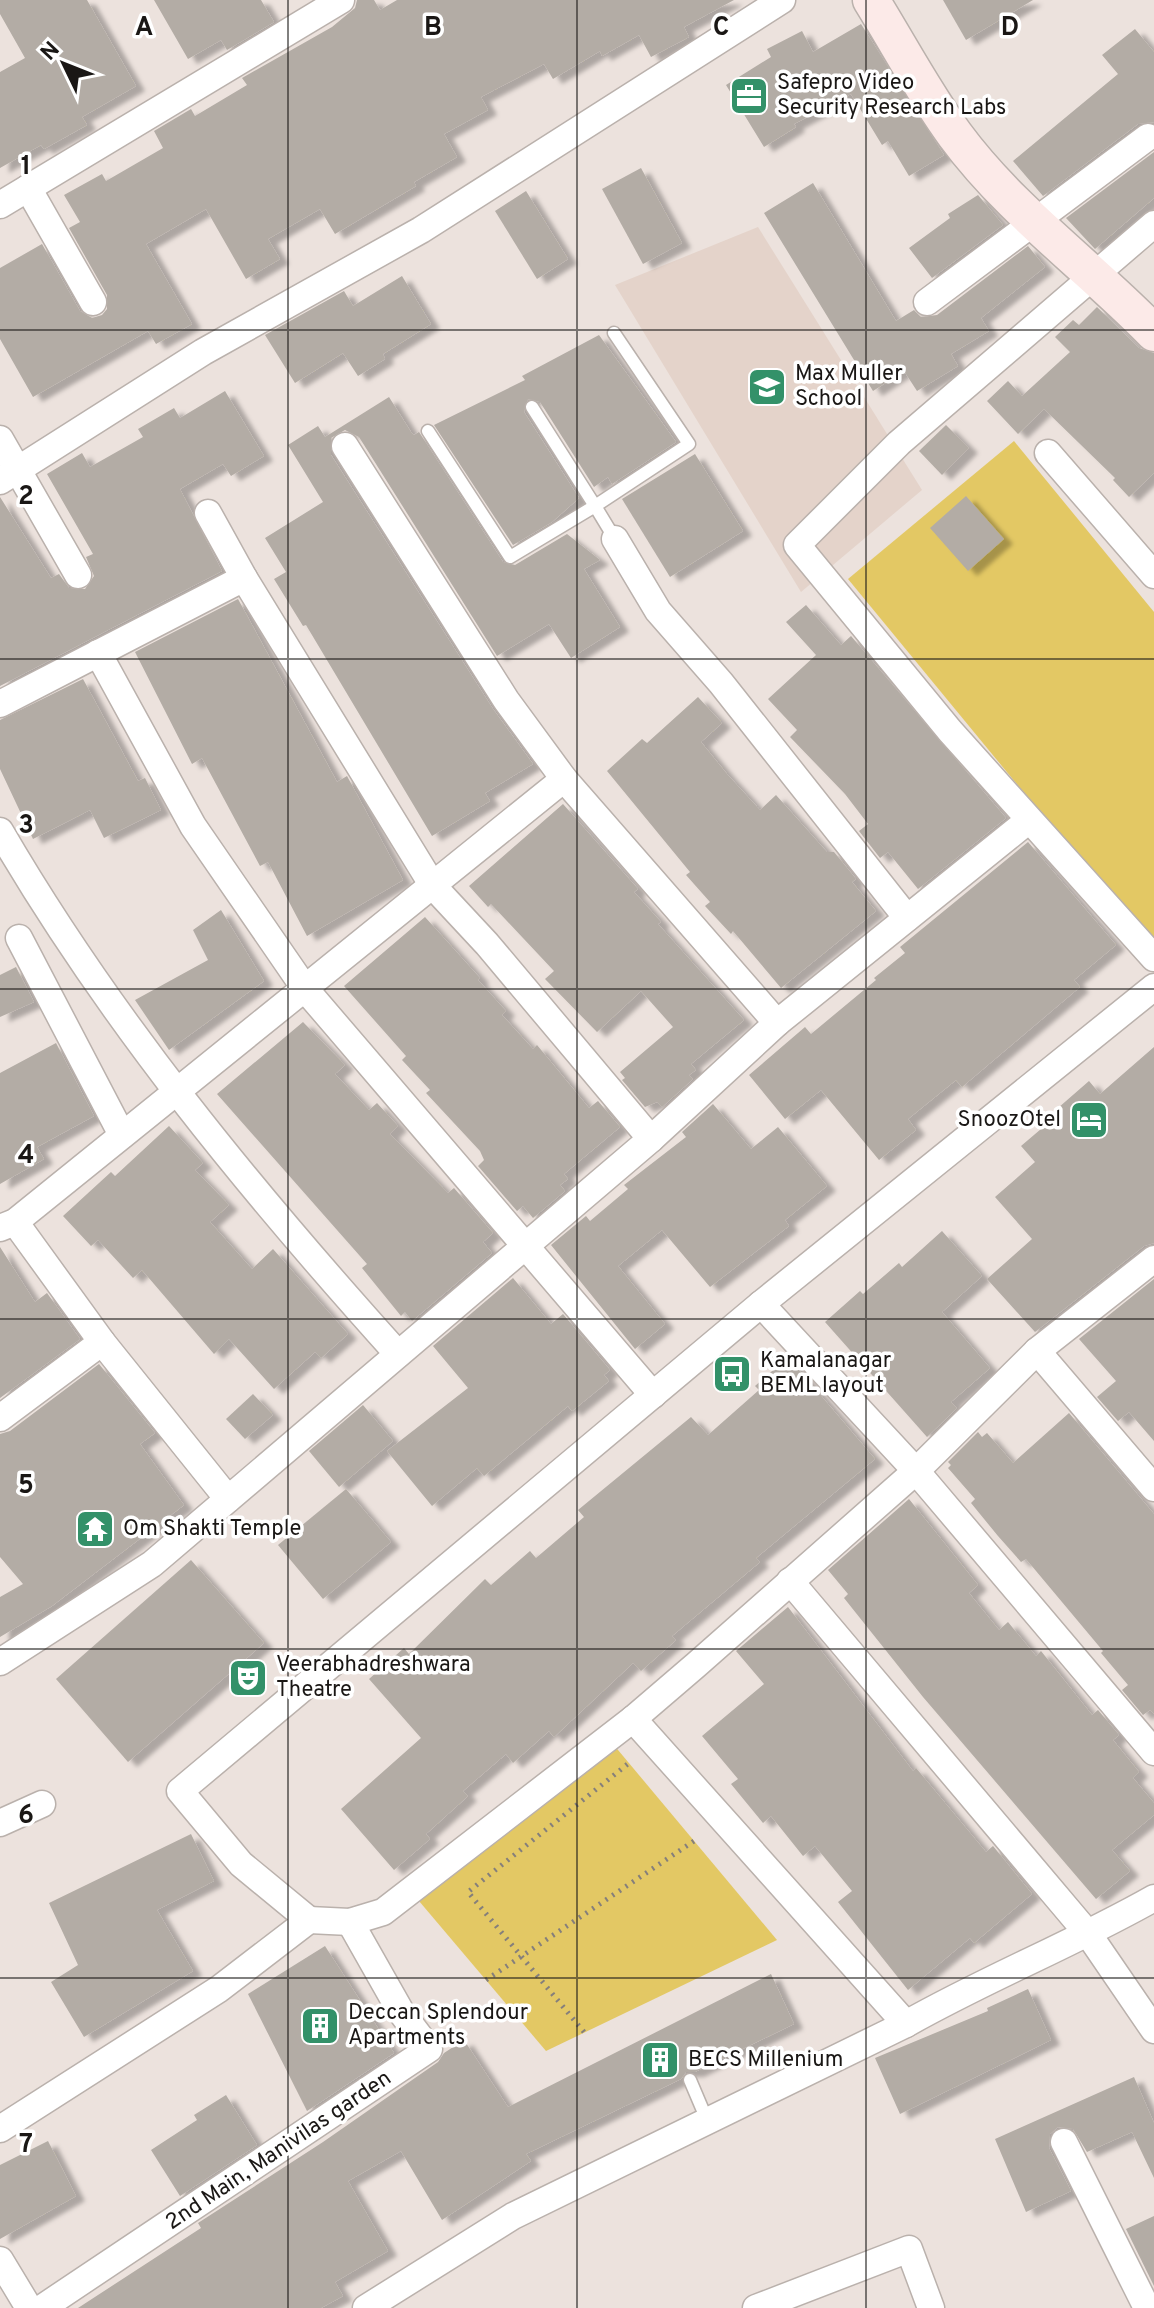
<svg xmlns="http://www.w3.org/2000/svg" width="1154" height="2308" font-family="Overpass,sans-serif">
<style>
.built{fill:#e4d3ca}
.green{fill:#e3c864}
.building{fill:#b3aca5;filter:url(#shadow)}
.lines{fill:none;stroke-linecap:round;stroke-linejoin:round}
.lane-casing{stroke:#bab1ac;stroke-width:15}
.street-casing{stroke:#bab1ac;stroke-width:29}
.secondary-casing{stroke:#bab1ac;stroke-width:39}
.path{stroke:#857f7b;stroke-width:5;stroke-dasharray:2 6;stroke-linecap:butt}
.lane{stroke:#fff;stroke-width:12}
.street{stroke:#fff;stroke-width:26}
.secondary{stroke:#fceae8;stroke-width:36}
.grid{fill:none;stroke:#1a1715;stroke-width:2;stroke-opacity:0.55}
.labels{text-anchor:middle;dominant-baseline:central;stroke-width:7;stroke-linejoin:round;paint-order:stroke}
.poi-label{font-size:22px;fill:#1a1715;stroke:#fff;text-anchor:start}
.street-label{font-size:22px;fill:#1a1715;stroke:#fff}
.grid-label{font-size:26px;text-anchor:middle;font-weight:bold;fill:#1a1715;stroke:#fff;stroke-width:7;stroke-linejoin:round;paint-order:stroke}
</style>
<defs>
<filter id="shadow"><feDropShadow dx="9" dy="5" stdDeviation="2" flood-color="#0004"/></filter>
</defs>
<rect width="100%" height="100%" fill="#ece2dd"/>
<path class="built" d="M758,227L922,490L801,592L615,285Z"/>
<g class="green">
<path d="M1014,441L1154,612V943L1150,946L848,579Z"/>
<path d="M613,1744L777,1940L546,2051L419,1901Z"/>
</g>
<g class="building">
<path d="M0,0H87L136,86L82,117L87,125L44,149L41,145L0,168V72L25,58L0,14Z"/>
<path d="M154,0H261L274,22L227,50L221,40L188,59Z"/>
<path d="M357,0H374L380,10L397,0H734L684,27L689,37L651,57L639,35L602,56L600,51L553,79L544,64L481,97L488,110L444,134L457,157L414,182L416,186L335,234L320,209L268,239L280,259L246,279L206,209L146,244L192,324L156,344L148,331L33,397L0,339V268L42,244L80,311L92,318L102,315L107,309V295L69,228L80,222L64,195L102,174L106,181L163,148L154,131L191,109L195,116L247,85L242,78L332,27L355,8Z"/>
<path d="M943,0H1033L966,40Z"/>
<path d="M861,24L944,155L909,176L888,141L882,145L851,94L794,124L796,127L764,147L726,85L771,57L767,49L802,31L813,52Z"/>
<path d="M1135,29L1154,52V122L1138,124L1043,196L1013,161L1118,74L1102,55Z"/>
<path d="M1154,152V198L1095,249L1066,218Z"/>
<path d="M641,168L682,243L643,264L602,189Z"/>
<path d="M813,183L896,321L914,310L921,317L937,315L1028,246L1045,267L981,318L989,331L951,354L958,366L917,391L904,371L873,391L764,213Z"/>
<path d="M526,191L568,259L537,279L495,211Z"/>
<path d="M978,195L1003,225L932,278L909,248L950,218L948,214Z"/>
<path d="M402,276L431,324L383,354L385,359L358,376L343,353L295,383L265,335L344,291L353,306Z"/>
<path d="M1097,307L1139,348L1154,353V473L1129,497L1113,480L1115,478L1044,409L1018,434L987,401L1008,381L1022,396L1070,352L1055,337L1073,320L1079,325Z"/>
<path d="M599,335L676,442L612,484L608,477L594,487L540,402L528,399L524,412L579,498L552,522L513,545L434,425L525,380L522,376Z"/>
<path d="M225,391L264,456L231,476L223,464L180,489L222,571L0,686V497L51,578L59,574L69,588L85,589L94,576L86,557L93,554L47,474L82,453L90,467L143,437L138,429L174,408L180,418Z"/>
<path d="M389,397L411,432L414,435L419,432L503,562L515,565L567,534L600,560L584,569L620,627L571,658L549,624L497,656L359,437L345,430L331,438V455L493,709L533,764L485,793L490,801L432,836L306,625L303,626L274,579L286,572L265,538L323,502L288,445L318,426L325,437Z"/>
<path d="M946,425L969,448L942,475L919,451Z"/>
<path d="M695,454L743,531L670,577L622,499Z"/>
<path d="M966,496L1004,539L968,571L930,528Z"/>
<path d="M238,599L337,782L347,776L403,880L307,936L268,862L260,866L202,758L192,764L135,652Z"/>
<path d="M806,605L841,645L851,636L1006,818L918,889L888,852L880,858L859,831L868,824L845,794L790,737L797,730L768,699L816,655L786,622Z"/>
<path d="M83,679L138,781L145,778L161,810L104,838L90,810L33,839L0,769V720Z"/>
<path d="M698,697L722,723L701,742L727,774L760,810L776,795L827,852H834L856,879L852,882L876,911L781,988L733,931L731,934L705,906L710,902L686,875L690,872L607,771L642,739L647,743Z"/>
<path d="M563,804L638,889L634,892L661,922L658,924L744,1020L691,1064L696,1070L689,1075L693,1079L662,1107L657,1102L645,1107L622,1080L625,1078L620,1072L673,1027L641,991L597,1032L545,979L554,971L491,904L488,907L469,886Z"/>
<path d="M1028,842L1116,945L1074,980L1080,987L962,1087L956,1080L908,1119L916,1130L879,1160L821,1090L785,1119L749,1075L805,1027L811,1034L876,980L874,978L905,953L900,947Z"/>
<path d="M221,910L264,981L169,1050L135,1000L208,960L193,930Z"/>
<path d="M425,917L480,978L478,980L506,1011L502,1015L533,1049L537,1045L589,1108L598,1101L620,1127L564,1174L568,1179L560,1185L565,1191L533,1218L523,1206L517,1211L478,1166L484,1160L480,1151L426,1093L430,1090L402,1060L406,1056L344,986Z"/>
<path d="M16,967L34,1002L0,1017V975Z"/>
<path d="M303,1022L345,1065L335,1074L369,1110L377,1103L398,1126L390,1134L448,1193L454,1188L493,1233L483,1242L492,1253L412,1321L405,1312L401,1316L362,1268L367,1264L217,1094Z"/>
<path d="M56,1043L94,1116L37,1147L44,1159L0,1184V1073Z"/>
<path d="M1154,1047V1243L1144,1246L1035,1332L987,1279L1032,1239L995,1197L1035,1162L1021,1146L1061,1112L1058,1108L1089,1081L1100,1094Z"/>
<path d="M713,1104L751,1149L778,1127L827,1186L785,1220L789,1226L710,1287L662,1230L618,1266L665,1324L635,1349L551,1245L586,1216L590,1221L628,1189L624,1185L686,1137L682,1132Z"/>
<path d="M169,1126L203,1163L195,1170L229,1205L210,1222L252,1269L273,1249L348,1334L321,1358L315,1352L274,1389L229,1339L214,1354L142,1270L133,1278L98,1240L91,1246L63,1216L111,1172L115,1176Z"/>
<path d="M942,1231L982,1276L942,1312L990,1368L951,1402L957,1408L927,1437L825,1322L860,1291L863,1294L899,1263L902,1267Z"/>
<path d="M0,1247L35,1302L47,1293L80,1339L0,1398Z"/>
<path d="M513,1278L551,1324L563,1314L610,1370L604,1375L609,1381L572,1411L568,1406L484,1476L477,1468L432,1506L387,1451L468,1388L433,1346Z"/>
<path d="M1154,1279V1441L1129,1412L1118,1421L1097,1397L1116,1381L1079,1339Z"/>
<path d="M788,1357L875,1459L756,1558L760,1562L672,1636L676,1640L641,1671L633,1663L554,1737L549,1731L513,1763L506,1754L463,1791L468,1796L426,1834L430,1839L394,1870L341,1809L421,1738L369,1679L404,1648L409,1654L485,1579L491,1585L530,1551L536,1558L584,1517L578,1510L691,1417L708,1435L759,1390L755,1386Z"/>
<path d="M99,1364L155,1433L140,1444L184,1505L52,1606L0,1637V1597L23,1584L0,1557V1434L10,1431Z"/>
<path d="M253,1394L273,1415L245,1439L226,1419Z"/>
<path d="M363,1405L393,1441L339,1487L309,1451Z"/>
<path d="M1069,1413L1154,1514V1714L1150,1710L1143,1715L1122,1690L1128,1685L1101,1653L1103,1651L1026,1559L1021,1562L998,1536L971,1503L975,1499L948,1468L951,1465L948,1462L978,1432L982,1437L987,1433L1013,1463Z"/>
<path d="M346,1489L391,1542L323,1599L278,1545Z"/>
<path d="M909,1499L978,1585L969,1593L999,1630L1008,1622L1036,1656L1041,1651L1092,1715L1098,1710L1119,1735L1113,1740L1139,1772L1133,1778L1154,1803V1815L1112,1850L1130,1871L1096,1899L923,1697L844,1598L848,1594L828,1570Z"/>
<path d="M191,1560L264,1643L128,1762L56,1679Z"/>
<path d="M788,1607L913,1771L916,1768L986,1852L993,1846L1032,1894L974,1943L970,1938L908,1990L838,1902L852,1891L815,1846L803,1856L771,1816L763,1823L731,1784L738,1779L702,1736L764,1684L736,1651Z"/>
<path d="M191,1834L214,1881L157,1910L193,1971L84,2037L51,1982L78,1965L49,1903Z"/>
<path d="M325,1946L394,2053L307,2111L248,1994Z"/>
<path d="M771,1974L794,2024L695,2072H686L681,2079L526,2154L531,2161L442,2220L401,2151L348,2181L388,2251L335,2282L343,2296L321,2308H78L201,2228L198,2223L323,2142L438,2062L444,2053L464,2040L508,2107Z"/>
<path d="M1028,1989L1051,2040L900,2114L875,2058L988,2011L987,2008Z"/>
<path d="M1134,2077L1154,2123V2178L1132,2132L1087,2152L1073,2129L1058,2127L1050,2134L1049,2148L1071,2191L1026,2212L995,2139Z"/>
<path d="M226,2095L257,2145L180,2196L151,2150L197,2120L194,2115Z"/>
<path d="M48,2141L76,2196L0,2239V2165Z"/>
<path d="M1154,2216V2286L1126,2229Z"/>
</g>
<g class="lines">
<g class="lane-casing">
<g id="lane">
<path d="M532,407L595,506L689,444L614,333"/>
<path d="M428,431L510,557L595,506L615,539"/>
<path d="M690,2080L707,2120"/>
</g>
</g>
<g class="street-casing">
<g id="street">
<path d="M28,188L93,302"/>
<path d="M0,205L341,0"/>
<path d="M1154,224L899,443L797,545L950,731L1154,958"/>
<path d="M927,302L1148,137"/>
<path d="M0,439L78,575"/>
<path d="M345,446L506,700L564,779L777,1023"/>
<path d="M1048,453L1154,575"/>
<path d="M0,481L203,352L421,230L782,0"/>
<path d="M208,513L244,578"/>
<path d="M615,539L658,611L721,683L907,918"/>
<path d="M98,653L193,826L306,990L653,1395"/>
<path d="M0,704L244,578L433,886L487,944L651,1139"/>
<path d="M0,831C110,1020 252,1192 398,1354"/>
<path d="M19,938L122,1135"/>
<path d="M15,1222L102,1342L228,1499"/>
<path d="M0,1228L15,1222L564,779"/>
<path d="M761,1304L916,1471L1154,1752"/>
<path d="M1037,1351L1154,1488"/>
<path d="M0,1418L102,1342"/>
<path d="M790,1581L1089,1935L1154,2030"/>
<path d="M0,1662L152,1564L651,1139L777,1023L1029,820"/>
<path d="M633,1719L906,2024"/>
<path d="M0,1823L42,1804"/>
<path d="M309,1920L350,1922L383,1912L633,1719L696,1665L916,1471L1037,1351L1154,1259"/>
<path d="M0,2129L219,1989L309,1920L241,1864L180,1791L761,1304L1154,987"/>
<path d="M1064,2142L1147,2308"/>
<path d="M0,2260L29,2308"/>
<path d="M42,2308L429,2049L401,2012L350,1922"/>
<path d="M366,2308L513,2216L906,2024C987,1978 1073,1944 1154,1898"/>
<path d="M756,2308L909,2249L931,2308"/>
</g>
</g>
<g class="secondary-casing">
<path id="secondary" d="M871,0C899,45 924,93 955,135C1011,211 1089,266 1154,333"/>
</g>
<g class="path">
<path d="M486,1980L694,1841"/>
<path d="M584,2032L468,1892L629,1763"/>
</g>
<use href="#lane" class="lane"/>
<use href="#street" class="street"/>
<use href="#secondary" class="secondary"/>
</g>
<path class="grid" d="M288,0V2308M577,0V2308M866,0V2308M0,330H1154M0,659H1154M0,989H1154M0,1319H1154M0,1649H1154M0,1978H1154"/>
<defs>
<g id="office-square" transform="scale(2)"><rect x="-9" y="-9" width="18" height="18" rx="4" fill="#339169" stroke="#fff"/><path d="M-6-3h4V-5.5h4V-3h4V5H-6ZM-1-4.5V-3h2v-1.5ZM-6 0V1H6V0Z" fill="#fff"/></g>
<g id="school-square" transform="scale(2)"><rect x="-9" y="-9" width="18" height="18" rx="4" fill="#339169" stroke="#fff"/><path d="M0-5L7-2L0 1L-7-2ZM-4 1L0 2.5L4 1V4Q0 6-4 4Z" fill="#fff"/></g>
<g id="hotel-square" transform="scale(2)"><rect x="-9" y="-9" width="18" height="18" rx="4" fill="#339169" stroke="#fff"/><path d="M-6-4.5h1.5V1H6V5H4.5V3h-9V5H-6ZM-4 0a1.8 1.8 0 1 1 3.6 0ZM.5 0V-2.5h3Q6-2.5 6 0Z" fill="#fff"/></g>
<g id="bus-square" transform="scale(2)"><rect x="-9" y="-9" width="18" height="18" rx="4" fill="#339169" stroke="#fff"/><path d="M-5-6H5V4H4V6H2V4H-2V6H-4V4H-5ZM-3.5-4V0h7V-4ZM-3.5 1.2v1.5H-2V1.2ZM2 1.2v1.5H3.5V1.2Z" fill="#fff"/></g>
<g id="temple-square" transform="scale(2)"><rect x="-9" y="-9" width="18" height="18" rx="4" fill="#339169" stroke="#fff"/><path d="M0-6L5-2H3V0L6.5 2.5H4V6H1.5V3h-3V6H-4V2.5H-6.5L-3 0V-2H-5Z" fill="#fff"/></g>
<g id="theatre-square" transform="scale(2)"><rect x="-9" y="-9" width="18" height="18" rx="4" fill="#339169" stroke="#fff"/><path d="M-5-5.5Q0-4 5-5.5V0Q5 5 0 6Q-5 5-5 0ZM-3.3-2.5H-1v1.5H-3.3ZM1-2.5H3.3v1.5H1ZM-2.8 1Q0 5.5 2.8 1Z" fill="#fff"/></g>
<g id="building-square" transform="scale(2)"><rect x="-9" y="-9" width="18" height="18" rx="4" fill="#339169" stroke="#fff"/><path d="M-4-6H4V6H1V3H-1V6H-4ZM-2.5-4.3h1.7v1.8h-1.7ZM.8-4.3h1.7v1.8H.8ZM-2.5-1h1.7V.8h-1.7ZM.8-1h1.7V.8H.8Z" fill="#fff"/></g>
</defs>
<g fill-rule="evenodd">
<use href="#office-square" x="749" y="96"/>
<use href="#school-square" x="767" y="387"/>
<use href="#hotel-square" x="1089" y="1120"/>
<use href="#bus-square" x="732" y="1374"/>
<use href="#temple-square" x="95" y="1529"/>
<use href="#theatre-square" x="248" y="1678"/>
<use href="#building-square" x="320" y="2026"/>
<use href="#building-square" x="660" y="2060"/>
</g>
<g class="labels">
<g class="poi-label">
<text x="777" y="83">Safepro Video<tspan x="777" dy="25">Security Research Labs</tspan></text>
<text x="795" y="374">Max Muller<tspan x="795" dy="25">School</tspan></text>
<text x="1061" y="1120" text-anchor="end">SnoozOtel</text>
<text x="760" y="1361">Kamalanagar<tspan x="760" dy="25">BEML layout</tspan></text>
<text x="123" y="1529">Om Shakti Temple</text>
<text x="276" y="1665">Veerabhadreshwara<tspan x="276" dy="25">Theatre</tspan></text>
<text x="348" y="2013">Deccan Splendour<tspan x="348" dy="25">Apartments</tspan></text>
<text x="688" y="2060">BECS Millenium</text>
</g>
<g class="street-label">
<text transform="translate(279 2151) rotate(-34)">2nd Main, Manivilas garden</text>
</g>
</g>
<g class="grid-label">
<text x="144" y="35">A</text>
<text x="433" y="35">B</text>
<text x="721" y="35">C</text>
<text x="1010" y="35">D</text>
<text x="26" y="174">1</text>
<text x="26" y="504">2</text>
<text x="26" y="833">3</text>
<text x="26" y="1163">4</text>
<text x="26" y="1493">5</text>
<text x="26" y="1823">6</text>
<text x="26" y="2152">7</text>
</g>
<g transform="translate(64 64) rotate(313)" stroke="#ffffff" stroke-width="6" paint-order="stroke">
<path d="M0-6L14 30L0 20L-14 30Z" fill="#1a1715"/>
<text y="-12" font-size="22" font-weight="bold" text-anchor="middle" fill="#1a1715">N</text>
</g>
</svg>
